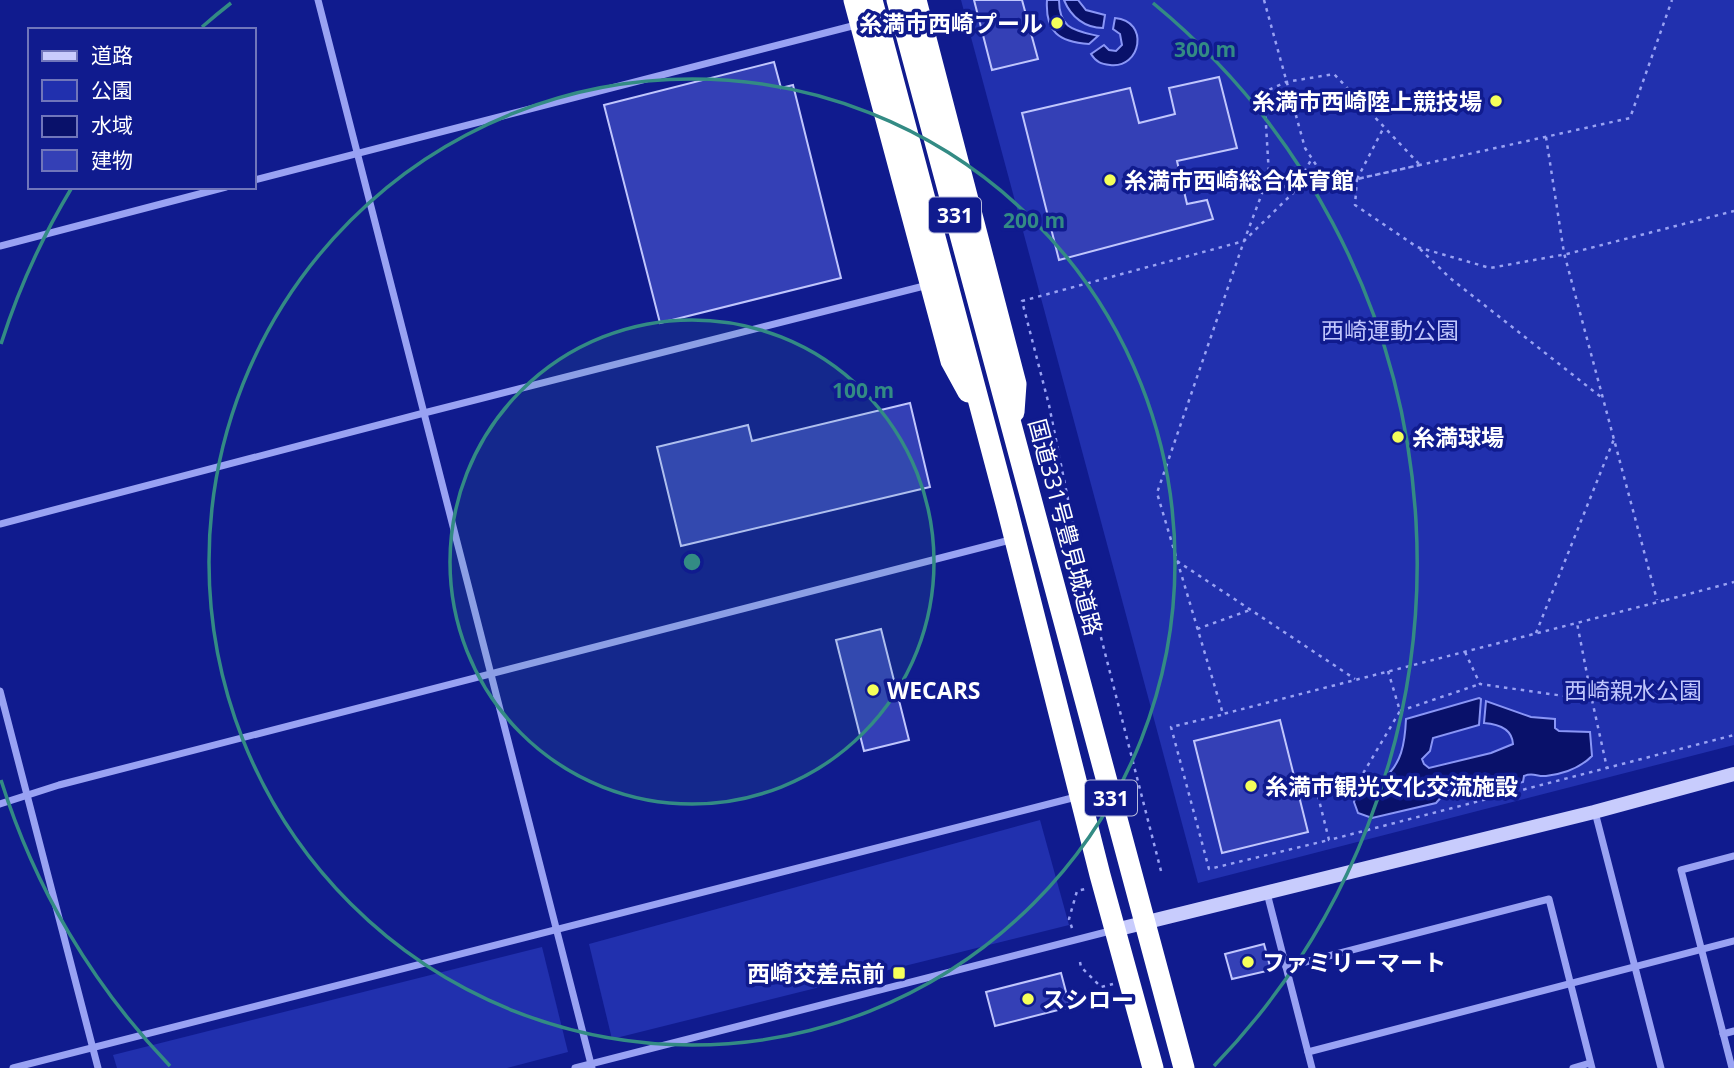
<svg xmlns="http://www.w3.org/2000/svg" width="1734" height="1068" font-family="'Open Sans','Noto Sans JP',sans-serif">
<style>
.green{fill:#2130ae}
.water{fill:#09116a;stroke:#8a96f6;stroke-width:2}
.building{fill:#3440b6;stroke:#c0c6fd;stroke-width:2}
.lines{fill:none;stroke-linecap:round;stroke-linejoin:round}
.path{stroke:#99a2f3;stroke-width:2.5;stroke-dasharray:3.5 5;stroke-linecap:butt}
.street{stroke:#99a2f3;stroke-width:7}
.secondary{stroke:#c8ccfd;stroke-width:14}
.highway{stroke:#fff;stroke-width:21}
.ring{fill:none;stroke:#338b84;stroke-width:3.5}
.poi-dot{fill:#f5ff5a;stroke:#101b8e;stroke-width:2.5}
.labels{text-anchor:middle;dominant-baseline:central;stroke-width:7;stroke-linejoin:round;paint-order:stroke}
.shield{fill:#101b8e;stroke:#b7bbdd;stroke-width:2}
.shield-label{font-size:21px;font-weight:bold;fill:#fff}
.poi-label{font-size:23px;font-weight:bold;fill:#fff;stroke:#101b8e;text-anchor:start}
.park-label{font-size:23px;fill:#c0c6fd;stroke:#101b8e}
.street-label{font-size:23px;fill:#fff;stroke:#101b8e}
.centre{fill:#338b84;stroke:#101b8e;stroke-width:3.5}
.ring-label{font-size:21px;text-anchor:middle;font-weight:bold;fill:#338b84;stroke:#101b8e;stroke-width:7;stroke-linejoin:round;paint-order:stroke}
</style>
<rect width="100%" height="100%" fill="#101b8e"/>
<g class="green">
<path d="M961,0H1734V745L1198,883Z"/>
<path d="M1040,820L1069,925L612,1039L589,944Z"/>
<path d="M542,947L568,1052L507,1068H117L113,1055Z"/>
</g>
<g class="water">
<path d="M1047,0H1059C1059,29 1074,30 1098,36L1089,44C1059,42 1045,32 1047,0Z"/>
<path d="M1064,0H1078L1086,10L1105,15L1103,28C1085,28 1071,17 1064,0Z"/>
<path d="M1115,18C1150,21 1141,69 1110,65C1101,64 1096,62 1091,54L1104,45L1109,50L1116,51L1122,45L1120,34L1113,29Z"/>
<path d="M1479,698L1481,699L1479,725L1433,738L1430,751L1422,759L1424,764L1429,768L1491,753L1513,744C1512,728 1498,724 1484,723L1486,701L1531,717L1555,719V728L1559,731L1590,732L1592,756C1580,768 1563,774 1546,776C1537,777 1533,772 1524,776L1523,782L1502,787L1496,778L1472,780L1451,786L1436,803L1372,818L1358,813L1354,802L1356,794C1364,789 1373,786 1381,780C1402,766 1405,742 1406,719Z"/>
</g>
<g class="building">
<path d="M974,0H1022L1038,59L992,70Z"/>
<path d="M774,62L781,88L793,85L841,278L660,323L604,105Z"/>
<path d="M1219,77L1237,148L1177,161L1187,204L1207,200L1213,219L1059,260L1022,113L1130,88L1139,123L1175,114L1169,88Z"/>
<path d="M910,403L930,487L681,546L657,447L748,425L752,441Z"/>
<path d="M881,629L909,740L864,751L836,640Z"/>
<path d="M1280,720L1308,832L1222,853L1194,741Z"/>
<path d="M1264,944L1271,970L1232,979L1225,954Z"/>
<path d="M1061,973L1070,1007L995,1026L986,992Z"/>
</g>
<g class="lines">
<g class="path">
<path d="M1264,0L1305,148L1324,177L1357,179L1355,205L1417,247L1490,268L1567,254L1734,211"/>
<path d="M1546,137L1564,253L1657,600"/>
<path d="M1420,165L1357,179L1630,118L1672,0"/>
<path d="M1269,175L1244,241L1157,493L1223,714L1666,600"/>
<path d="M1357,179L1384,127"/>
<path d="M1293,193L1269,175L1264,92L1286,82L1334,74L1420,165"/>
<path d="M1420,249L1450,278L1601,397"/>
<path d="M1177,561L1355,679"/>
<path d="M1666,600L1734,582"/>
<path d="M1197,629L1250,610"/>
<path d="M1536,633L1614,439"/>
<path d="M1465,652L1480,684L1592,700L1577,623"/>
<path d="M1388,671L1400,711L1358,782L1317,792L1329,840L1734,735"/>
<path d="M1592,700L1607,768"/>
<path d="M1400,711L1480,684"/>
<path d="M1221,715L1171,727L1209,869L1329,840"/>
<path d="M1161,871L1077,544L1049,405L1022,301L1244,241L1293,193L1312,158"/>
<path d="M1072,928L1069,919L1077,891L1085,889"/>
<path d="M1080,962L1081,967L1101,987L1113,984"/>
</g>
<g class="street">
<path d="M318,0L592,1068"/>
<path d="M254,180L856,25"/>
<path d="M0,246L226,187"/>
<path d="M0,524L424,413L928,285"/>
<path d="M0,691L98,1068"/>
<path d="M0,804L59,785L1014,539"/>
<path d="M1595,812L1661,1068"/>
<path d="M1267,893L1312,1068"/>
<path d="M1286,967L1549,899L1592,1068"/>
<path d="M1723,1034L1734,1031"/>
<path d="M1308,1052L1734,941"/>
<path d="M13,1068L1076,797"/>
<path d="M575,1068L1114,930"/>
<path d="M1573,1068L1590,1063"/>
<path d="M1732,1068L1681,870L1734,856"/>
</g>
<path class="secondary" d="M1115,930L1594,812L1734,774"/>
<g class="highway">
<path d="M854,0L951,361L968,392"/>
<path d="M872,0L1006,504L1100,875L1153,1068"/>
<path d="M897,0L1184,1068"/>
<path d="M916,0L1016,384L1014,412"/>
</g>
</g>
<circle cx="692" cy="562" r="242" fill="#338b84" fill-opacity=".12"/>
<g class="ring">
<circle cx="692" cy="562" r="242"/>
<circle cx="692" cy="562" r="483"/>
<path d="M170 1066A725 725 0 0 1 1 780M1 344A725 725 0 0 1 71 189M202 27A725 725 0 0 1 231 3M1153 3A725 725 0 0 1 1214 1066"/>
</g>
<g class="poi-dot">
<circle cx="1057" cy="23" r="7"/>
<circle cx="1496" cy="101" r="7"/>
<circle cx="1110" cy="180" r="7"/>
<circle cx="1398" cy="437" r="7"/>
<circle cx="873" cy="690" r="7"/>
<circle cx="1251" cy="786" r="7"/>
<circle cx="1248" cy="962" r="7"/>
<rect x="892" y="966" width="14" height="14" rx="3.5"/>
<circle cx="1028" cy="999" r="7"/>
</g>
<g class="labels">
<g class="shield">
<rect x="929" y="197.5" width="52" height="35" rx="5"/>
<rect x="1085" y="780.5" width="52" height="35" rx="5"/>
</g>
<g class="shield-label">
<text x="955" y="215">331</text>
<text x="1111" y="798">331</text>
</g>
<g class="poi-label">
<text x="1043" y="23" text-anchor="end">糸満市西崎プール</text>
<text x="1482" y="101" text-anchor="end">糸満市西崎陸上競技場</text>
<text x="1124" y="180">糸満市西崎総合体育館</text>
<text x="1412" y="437">糸満球場</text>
<text x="887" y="690">WECARS</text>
<text x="1265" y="786">糸満市観光文化交流施設</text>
<text x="1262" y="962">ファミリーマート</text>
<text x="885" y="973" text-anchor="end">西崎交差点前</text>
<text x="1042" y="999">スシロー</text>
</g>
<g class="park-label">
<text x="1390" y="330">西崎運動公園</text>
<text x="1633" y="690">西崎親水公園</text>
</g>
<g class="street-label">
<text transform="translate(1066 527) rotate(75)">国道331号豊見城道路</text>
</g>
</g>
<circle cx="692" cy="562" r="10" class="centre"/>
<g class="ring-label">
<text x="1205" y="57">300 m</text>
<text x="1034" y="228">200 m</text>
<text x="863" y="398">100 m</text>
</g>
<rect x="28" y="28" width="228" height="161" fill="#101b8e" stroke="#7076bb" stroke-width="2"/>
<rect x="42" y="51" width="35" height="10" fill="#c8ccfd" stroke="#7076bb" stroke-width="2"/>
<text x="91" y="63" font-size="21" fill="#ffffff">道路</text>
<rect x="42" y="80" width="35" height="21" fill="#2130ae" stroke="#7076bb" stroke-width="2"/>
<text x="91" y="98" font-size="21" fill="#ffffff">公園</text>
<rect x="42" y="116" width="35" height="21" fill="#09116a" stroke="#7076bb" stroke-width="2"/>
<text x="91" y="133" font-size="21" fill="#ffffff">水域</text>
<rect x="42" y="150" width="35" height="21" fill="#3440b6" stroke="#7076bb" stroke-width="2"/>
<text x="91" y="168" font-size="21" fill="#ffffff">建物</text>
</svg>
